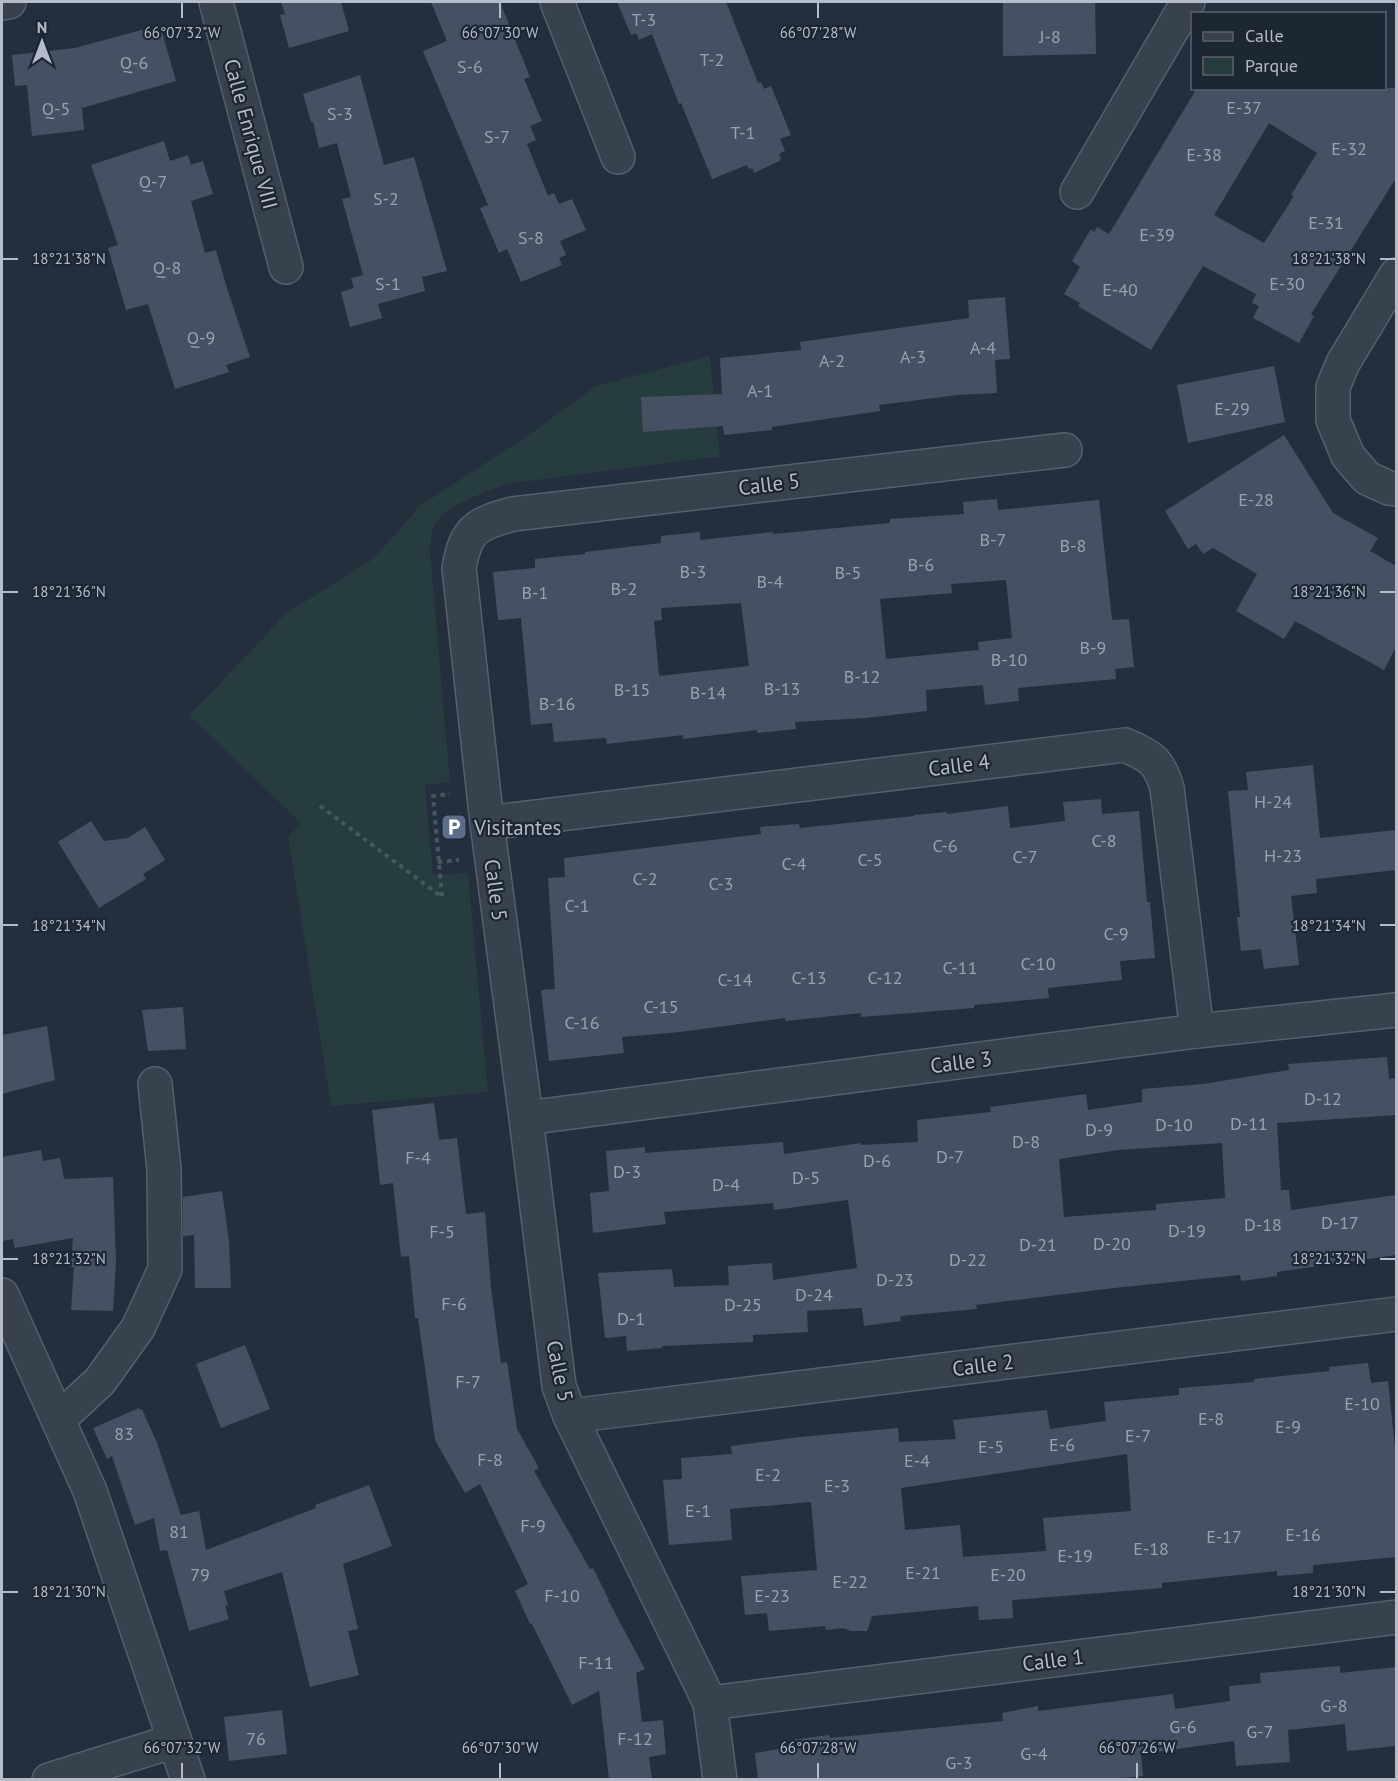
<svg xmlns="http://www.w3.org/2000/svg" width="1398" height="1781" font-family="'PT Sans',sans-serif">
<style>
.green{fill:#263c3f}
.building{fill:#455162;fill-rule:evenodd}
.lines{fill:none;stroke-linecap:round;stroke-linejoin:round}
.minor-casing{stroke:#565f6c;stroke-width:36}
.path{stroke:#44595c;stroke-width:4;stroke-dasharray:4.5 4.5;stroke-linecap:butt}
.minor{stroke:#38414e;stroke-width:33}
.ticks{fill:none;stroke:#b4bcc9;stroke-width:2}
.labels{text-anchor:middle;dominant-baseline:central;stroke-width:4.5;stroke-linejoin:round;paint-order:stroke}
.number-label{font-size:18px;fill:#98a1af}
.street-label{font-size:21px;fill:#b4bcc9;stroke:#1d2633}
.poi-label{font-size:21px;fill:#b4bcc9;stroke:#1d2633;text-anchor:start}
.ticks-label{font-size:15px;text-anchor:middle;fill:#b4bcc9;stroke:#1d2633;stroke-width:4.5;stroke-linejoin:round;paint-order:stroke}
</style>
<rect width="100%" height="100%" fill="#242f3e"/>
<path class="green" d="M710,356L720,457L705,458L507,484L489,490L454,506L443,514L436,522L432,532L430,551L450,782L425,785L433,875L468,873L488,1092L331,1106L288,836L302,824L189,715L255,647L285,614L373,559L420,506L530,434L596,386Z"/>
<g class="building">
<path d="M281,2H341L349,31L289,48L280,15L285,14Z"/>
<path d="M431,2H500L530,77L524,79L542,121L530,126L536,140L527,144L548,196L554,193L559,204L572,199L586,230L560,241L566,255L559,258L562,265L521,282L507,249L499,253L480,208L488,205L423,51L447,41Z"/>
<path d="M617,2H726L758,83L761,82L764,89L771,86L791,135L780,139L785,151L779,154L781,160L754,173L752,168L748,169L747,165L712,179L681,103L679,104L652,34L639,40L636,33L631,35Z"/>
<path d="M1003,2H1095L1096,54L1003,56Z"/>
<path d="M160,25L176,81L82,108L84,130L32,136L27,85L15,86L12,55L75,48Z"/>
<path d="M360,75L384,165L414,157L447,271L422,277L425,291L378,304L382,318L350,327L341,292L354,288L351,278L363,275L342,199L351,197L337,143L319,148L313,122H311L303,94Z"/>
<path d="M1197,88H1396V178L1311,314L1314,316L1299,343L1253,318L1259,306L1252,303L1256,294L1203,266L1151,350L1078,306L1080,303L1064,294L1080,267L1072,261L1091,229L1094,232L1097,227L1109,234ZM1269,123L1317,153L1291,195L1294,196L1264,243L1214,215Z"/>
<path d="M164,141L170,161L188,155L191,165L203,161L213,194L191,201L205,253L216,250L226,285L250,357L226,365L229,372L175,389L148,304L126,310L108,248L118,245L91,165Z"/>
<path d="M1005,297L1010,359L995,360L997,393L958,395L879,405L880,411L772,427V430L724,435L723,426L643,432L641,397L722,394L720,358L801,350L800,342L969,318L968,300Z"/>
<path d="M1274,366L1285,422L1188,443L1177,385Z"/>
<path d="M1284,435L1333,513L1378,538L1370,551L1396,566V647L1384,670L1295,621L1284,639L1236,611L1257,574L1213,548L1203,554L1196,544L1188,549L1165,511Z"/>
<path d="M997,499L998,510L1099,500L1112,620L1129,619L1134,667L1115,669L1116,679L1018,688L1019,701L985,705L983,685L926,690L927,711L865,718L795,722L796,729L757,733V730L683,739V735L607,744L606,738L554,742L552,723L531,725L521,618L498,620L493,572L535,568V559L585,554V552L661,543V536L700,532V540L773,532V534L890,523V519L964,514L963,502ZM1006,580L1012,638L978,642L979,650L886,659L880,599L952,593L951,584ZM741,603L749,666L659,676L654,621L662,620L661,608Z"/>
<path d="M1313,765L1320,838L1396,830V870L1316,879L1317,893L1291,896L1299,965L1264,969L1261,949L1241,951L1237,917H1240L1228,791L1248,790L1246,772Z"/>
<path d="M1101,799L1102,814L1139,811L1147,902H1150L1155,958L1120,961L1122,980L1048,988L1049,998L974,1005V1008L861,1017V1013L785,1021V1018L680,1032L622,1037L624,1053L549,1061L541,990L555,989L548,878L565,877L564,858L761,834L760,827L799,824L800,828L914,816V815L947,812V814L1008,806L1010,828L1065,821L1063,802Z"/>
<path d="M91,821L104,841L128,838L145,827L165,860L143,874L146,879L99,908L58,842Z"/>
<path d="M183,1007L186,1049L148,1051L142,1010Z"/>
<path d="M47,1026L55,1080L2,1094V1035Z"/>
<path d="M1387,1057L1389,1079L1396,1078V1115L1277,1123L1281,1190H1289L1291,1210L1396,1195V1255L1277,1272V1276L1241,1281L1240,1275L1114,1288L976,1305L977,1309L900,1316L901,1321L864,1326L862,1308L807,1311L808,1332L753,1335V1342L662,1346V1348L627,1351L626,1336L605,1338L598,1273L672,1269L674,1287L729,1285L728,1266L772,1263L773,1280L857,1268L848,1200L774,1210L773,1203L664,1212L666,1224L593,1233L590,1193L609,1191L606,1151L645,1147V1153L783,1142L784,1154L861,1143V1145L918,1142L917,1120L991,1112L990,1107L1086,1094L1088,1110L1142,1102V1089L1203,1084L1289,1070L1288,1064ZM1222,1143L1225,1198L1156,1204V1210L1064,1217L1059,1159L1118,1150Z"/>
<path d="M434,1103L439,1140L457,1138L466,1214L485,1212L491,1288L501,1363L507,1362L517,1429L539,1468L534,1471L590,1569L593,1568L609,1600H608L645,1669L636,1673L642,1722L663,1720L666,1754L649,1757L652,1779H609L599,1691L572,1705L532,1624H530L515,1591L528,1584L480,1484L465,1493L435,1440L418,1318H415L409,1256L401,1257L393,1183L380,1185L372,1110Z"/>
<path d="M41,1150L43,1161L60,1158L64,1179L113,1177L116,1262L113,1311L71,1310L74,1267H71L73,1238L15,1248L13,1239L2,1241V1157Z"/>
<path d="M222,1191L229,1241L231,1288H195L194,1235L183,1236V1197Z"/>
<path d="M245,1345L270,1409L221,1428L196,1364Z"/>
<path d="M1368,1363L1371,1383L1388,1381L1396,1458V1557L1313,1565V1573L1277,1576V1571L1162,1583V1588L1012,1600L1013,1618L979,1620L978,1606L872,1616L867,1631H851L843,1628L826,1630L825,1626L769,1631L767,1613L745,1615L741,1576L817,1570L811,1502L730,1509L732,1540L669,1545L663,1480L682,1479L681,1458L732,1454L731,1446L800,1437L898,1428L899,1442L956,1439L953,1420L1047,1410L1050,1429L1106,1421L1104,1402L1179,1395V1388L1254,1382V1379L1330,1371L1329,1367ZM1127,1454L1131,1511L1043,1518L1046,1551L963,1557L960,1525L905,1530L901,1488Z"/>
<path d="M139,1408L140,1410L142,1409L157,1443L181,1515L199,1511L206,1550L316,1508L315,1505L369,1485L392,1546L343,1564L358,1629L348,1631L359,1675L310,1687L282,1572L224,1591L228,1605L225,1606L229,1619L189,1631L167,1550L160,1551L154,1518L135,1525L112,1456L107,1459L93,1428Z"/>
<path d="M1340,1666V1673L1396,1667V1746L1347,1751L1345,1724L1288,1730L1290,1762L1236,1766L1234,1741L1141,1754L1143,1776L1113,1779H758L755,1753L792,1747L791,1740L829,1735L830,1738L1003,1721L1002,1713L1038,1706V1711L1173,1694L1175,1709L1230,1701L1229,1686L1261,1683L1260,1673Z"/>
<path d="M282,1710L287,1754L229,1761L224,1717Z"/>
</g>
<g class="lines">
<g class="minor-casing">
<g id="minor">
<path d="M216,2L286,267"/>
<path d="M557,2L618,157"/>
<path d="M2,3L9,2"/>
<path d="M1077,192L1188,2"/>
<path d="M1396,275L1343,363L1333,387V420L1348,456L1367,478L1389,488L1396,489"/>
<path d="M487,823L1125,745C1151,756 1159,761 1167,788L1197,1031"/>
<path d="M526,1118L1197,1031L1396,1010"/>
<path d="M2,1295L90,1491L188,1780"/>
<path d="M570,1416L1396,1314"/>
<path d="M58,1420L100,1381L138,1328L165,1269L164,1169L155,1084"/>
<path d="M710,1703L1396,1617"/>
<path d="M49,1780L174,1741"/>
<path d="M720,1780L710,1703L570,1416L559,1386L526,1118L487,823L459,568C466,529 476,524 513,514L1065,450"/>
</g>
</g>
<g class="path">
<path d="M320,806L442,897L433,796L450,794"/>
<path d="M438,862L459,860"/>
</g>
<use href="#minor" class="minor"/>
</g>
<path class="ticks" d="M182,3V18M500,3V18M818,3V18M3,259H18M1380,259H1395M3,592H18M1380,592H1395M3,925H18M1380,925H1395M3,1259H18M1380,1259H1395M3,1592H18M1380,1592H1395M182,1763V1778M500,1763V1778M818,1763V1778M1137,1763V1778"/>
<defs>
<g id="parking-square" transform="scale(1.35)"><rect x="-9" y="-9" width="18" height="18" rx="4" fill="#5c6f8a" stroke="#1d2633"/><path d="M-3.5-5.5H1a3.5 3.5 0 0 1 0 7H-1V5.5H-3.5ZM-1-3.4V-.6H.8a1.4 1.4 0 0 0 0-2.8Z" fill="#fff"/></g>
</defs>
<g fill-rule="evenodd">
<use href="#parking-square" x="454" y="827"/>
</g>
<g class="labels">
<g class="number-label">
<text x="644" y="19">T-3</text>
<text x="1050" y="36">J-8</text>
<text x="712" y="59">T-2</text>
<text x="134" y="62">Q-6</text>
<text x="470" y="66">S-6</text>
<text x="1244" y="107">E-37</text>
<text x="56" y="108">Q-5</text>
<text x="340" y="113">S-3</text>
<text x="743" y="132">T-1</text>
<text x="497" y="136">S-7</text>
<text x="1349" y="148">E-32</text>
<text x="1204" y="154">E-38</text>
<text x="153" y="181">Q-7</text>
<text x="386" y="198">S-2</text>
<text x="1326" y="222">E-31</text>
<text x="1157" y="234">E-39</text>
<text x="531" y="237">S-8</text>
<text x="167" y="267">Q-8</text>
<text x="388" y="283">S-1</text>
<text x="1287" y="283">E-30</text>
<text x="1120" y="289">E-40</text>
<text x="201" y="337">Q-9</text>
<text x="983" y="347">A-4</text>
<text x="913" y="356">A-3</text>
<text x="832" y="360">A-2</text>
<text x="760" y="390">A-1</text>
<text x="1232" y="408">E-29</text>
<text x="1256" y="499">E-28</text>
<text x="993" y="539">B-7</text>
<text x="1073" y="545">B-8</text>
<text x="921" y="564">B-6</text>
<text x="693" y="571">B-3</text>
<text x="848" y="572">B-5</text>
<text x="770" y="581">B-4</text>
<text x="624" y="588">B-2</text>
<text x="535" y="592">B-1</text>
<text x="1093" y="647">B-9</text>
<text x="1009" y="659">B-10</text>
<text x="862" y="676">B-12</text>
<text x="782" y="688">B-13</text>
<text x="632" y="689">B-15</text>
<text x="708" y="692">B-14</text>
<text x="557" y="703">B-16</text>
<text x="1273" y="801">H-24</text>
<text x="1104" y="840">C-8</text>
<text x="945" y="845">C-6</text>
<text x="1283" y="855">H-23</text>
<text x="1025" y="856">C-7</text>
<text x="870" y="859">C-5</text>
<text x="794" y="863">C-4</text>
<text x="645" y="878">C-2</text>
<text x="721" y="883">C-3</text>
<text x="577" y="905">C-1</text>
<text x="1116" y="933">C-9</text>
<text x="1038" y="963">C-10</text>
<text x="960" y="967">C-11</text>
<text x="809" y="977">C-13</text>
<text x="885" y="977">C-12</text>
<text x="735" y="979">C-14</text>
<text x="661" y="1006">C-15</text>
<text x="582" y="1022">C-16</text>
<text x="1323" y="1098">D-12</text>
<text x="1249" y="1123">D-11</text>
<text x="1174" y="1124">D-10</text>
<text x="1099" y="1129">D-9</text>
<text x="1026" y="1141">D-8</text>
<text x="950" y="1156">D-7</text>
<text x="418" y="1157">F-4</text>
<text x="877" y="1160">D-6</text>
<text x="627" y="1171">D-3</text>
<text x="806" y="1177">D-5</text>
<text x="726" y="1184">D-4</text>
<text x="1340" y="1222">D-17</text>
<text x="1263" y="1224">D-18</text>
<text x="1187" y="1230">D-19</text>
<text x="442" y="1231">F-5</text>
<text x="1112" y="1243">D-20</text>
<text x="1038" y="1244">D-21</text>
<text x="968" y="1259">D-22</text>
<text x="895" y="1279">D-23</text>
<text x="814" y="1294">D-24</text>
<text x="454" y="1303">F-6</text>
<text x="743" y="1304">D-25</text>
<text x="631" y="1318">D-1</text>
<text x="468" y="1381">F-7</text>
<text x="1362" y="1403">E-10</text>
<text x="1211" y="1418">E-8</text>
<text x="1288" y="1426">E-9</text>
<text x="124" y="1433">83</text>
<text x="1138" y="1435">E-7</text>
<text x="1062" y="1444">E-6</text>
<text x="991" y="1446">E-5</text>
<text x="490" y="1459">F-8</text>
<text x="917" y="1460">E-4</text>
<text x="768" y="1474">E-2</text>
<text x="837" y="1485">E-3</text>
<text x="698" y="1510">E-1</text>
<text x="533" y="1525">F-9</text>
<text x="179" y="1531">81</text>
<text x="1303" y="1534">E-16</text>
<text x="1224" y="1536">E-17</text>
<text x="1151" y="1548">E-18</text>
<text x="1075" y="1555">E-19</text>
<text x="923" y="1572">E-21</text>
<text x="200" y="1574">79</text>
<text x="1008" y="1574">E-20</text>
<text x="850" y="1581">E-22</text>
<text x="562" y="1595">F-10</text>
<text x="772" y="1595">E-23</text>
<text x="596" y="1662">F-11</text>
<text x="1334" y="1705">G-8</text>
<text x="1183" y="1726">G-6</text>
<text x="1260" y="1731">G-7</text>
<text x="256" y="1738">76</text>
<text x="635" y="1738">F-12</text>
<text x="1034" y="1753">G-4</text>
<text x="959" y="1762">G-3</text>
</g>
<g class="street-label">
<text transform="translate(251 134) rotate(75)">Calle Enrique VIII</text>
<text transform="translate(769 484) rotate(-7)">Calle 5</text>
<text transform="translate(959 765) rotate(-7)">Calle 4</text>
<text transform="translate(496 890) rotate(82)">Calle 5</text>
<text transform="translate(961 1062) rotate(-7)">Calle 3</text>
<text transform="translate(983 1365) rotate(-7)">Calle 2</text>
<text transform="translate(560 1371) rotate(78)">Calle 5</text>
<text transform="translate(1053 1660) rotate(-7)">Calle 1</text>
</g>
<g class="poi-label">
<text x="474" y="827">Visitantes</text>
</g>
</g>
<g class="ticks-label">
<text x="182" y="38">66°07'32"W</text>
<text x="500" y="38">66°07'30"W</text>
<text x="818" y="38">66°07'28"W</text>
<text x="69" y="264">18°21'38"N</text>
<text x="1329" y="264">18°21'38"N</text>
<text x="69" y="597">18°21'36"N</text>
<text x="1329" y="597">18°21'36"N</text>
<text x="69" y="931">18°21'34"N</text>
<text x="1329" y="931">18°21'34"N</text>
<text x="69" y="1264">18°21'32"N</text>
<text x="1329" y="1264">18°21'32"N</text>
<text x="69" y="1597">18°21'30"N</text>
<text x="1329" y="1597">18°21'30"N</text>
<text x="182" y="1753">66°07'32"W</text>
<text x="500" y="1753">66°07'30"W</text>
<text x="818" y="1753">66°07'28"W</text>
<text x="1137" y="1753">66°07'26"W</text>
</g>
<rect width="1398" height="1781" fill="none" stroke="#b4bcc9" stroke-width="6"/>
<rect x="1191" y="12" width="195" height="78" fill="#1d2633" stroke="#59626f" stroke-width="1.5"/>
<rect x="1203" y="32" width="30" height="9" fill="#38414e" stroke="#59626f" stroke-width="1.5"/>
<text x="1245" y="42" font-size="18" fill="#b4bcc9">Calle</text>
<rect x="1203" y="57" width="30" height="18" fill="#263c3f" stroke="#59626f" stroke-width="1.5"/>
<text x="1245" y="72" font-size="18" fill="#b4bcc9">Parque</text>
<g transform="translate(42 42)" stroke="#1d2633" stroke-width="4.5" paint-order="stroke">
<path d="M0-4.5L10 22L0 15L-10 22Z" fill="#b4bcc9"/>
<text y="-9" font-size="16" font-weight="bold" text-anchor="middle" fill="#b4bcc9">N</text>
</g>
</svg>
